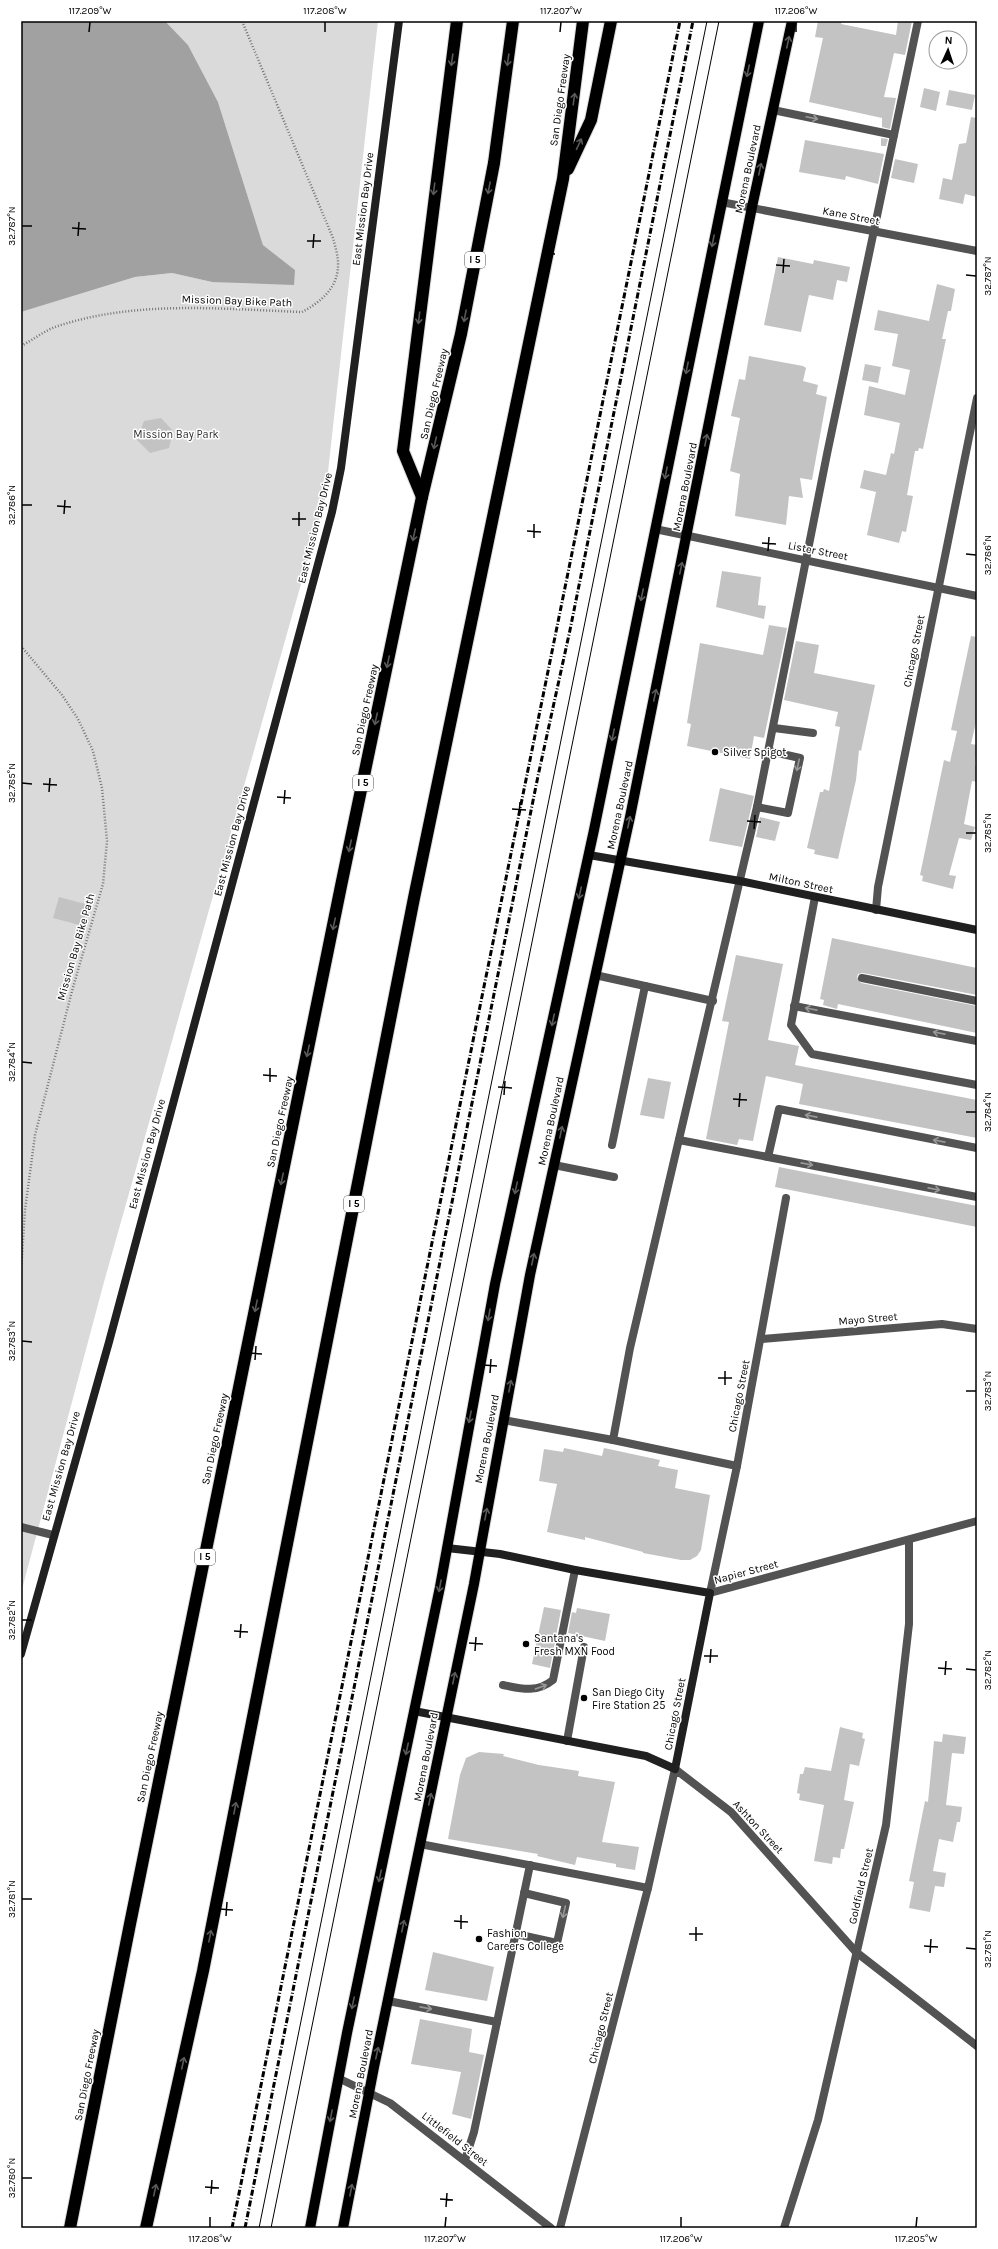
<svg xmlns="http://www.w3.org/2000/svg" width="998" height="2249" font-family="Karla,sans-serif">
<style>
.green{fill:#dadada}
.water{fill:#a1a1a1}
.building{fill:#c3c3c3}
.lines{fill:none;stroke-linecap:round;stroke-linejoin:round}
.primary-casing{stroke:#dbdbdb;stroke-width:12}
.highway-casing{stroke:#dbdbdb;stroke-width:14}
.path{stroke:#757575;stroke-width:2.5;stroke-dasharray:1 2;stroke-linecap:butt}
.lane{stroke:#535353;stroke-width:8}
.street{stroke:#535353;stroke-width:8}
.secondary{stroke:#202020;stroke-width:8}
.primary{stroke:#000;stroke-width:10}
.highway{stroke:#000;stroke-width:12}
.tram{stroke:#000;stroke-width:1}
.rail{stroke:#000;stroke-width:3;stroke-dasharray:6 2 1 2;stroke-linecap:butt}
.oneway{stroke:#595959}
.oneway2{stroke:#989898}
.ticks{fill:none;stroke:#000;stroke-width:1.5}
.poi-dot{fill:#000;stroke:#fff;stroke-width:1.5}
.labels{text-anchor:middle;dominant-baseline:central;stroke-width:3;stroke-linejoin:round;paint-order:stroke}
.shield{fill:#fff;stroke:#4c4c4c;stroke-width:1}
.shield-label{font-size:10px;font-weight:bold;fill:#000}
.street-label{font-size:11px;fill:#000;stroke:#fff}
.park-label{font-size:11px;fill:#313131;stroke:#fff}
.poi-label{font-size:11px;fill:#000;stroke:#fff;text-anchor:start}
.neatline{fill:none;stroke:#000;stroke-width:1.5}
.ticks-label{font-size:10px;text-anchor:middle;fill:#000}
</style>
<rect width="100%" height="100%" fill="#fff"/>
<path class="green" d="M165,21H378L325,499L104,1282L21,1593V312L135,277L172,273L212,282L295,270L263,245L218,102L188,45Z"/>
<path class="water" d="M21,21H165L188,45L218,102L263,245L295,270L294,285L212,282L172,273L135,277L21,312Z"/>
<g class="building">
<path d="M818,21H842L841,24L896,35L898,21H912L905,55L894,53L884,97L896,98L890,129L882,127V118L809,102L823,38L815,37Z"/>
<path d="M924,88L940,92L936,111L920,107Z"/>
<path d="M949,90L975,95L972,110L946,105Z"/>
<path d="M971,117L977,118V197L965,194L963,204L939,199L943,178L952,180L959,144L966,143Z"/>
<path d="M881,138L888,139L886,146H881Z"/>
<path d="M805,140L884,154L878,184L846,176L845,180L799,172Z"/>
<path d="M895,159L918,164L914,183L891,178Z"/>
<path d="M778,257L813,264L814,260L850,267L847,282L837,280L833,300L809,295L801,332L764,325Z"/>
<path d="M937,284L955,289L951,311H948L942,339H946L923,449L919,448L918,451H915L907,495L913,496L906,532L902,531L899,543L867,535L876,492L860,488L864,470L886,475L891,453L894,454L900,423L864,415L869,386L905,395L910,370L892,366L898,334L874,330L878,310L929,321Z"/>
<path d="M749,356L803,366L806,368L803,381L818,385L816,394L827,397L812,480L800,478L803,498L789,496L786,525L735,516L740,474L730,471L740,418L731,416L739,379L745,380Z"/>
<path d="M865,364L881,367L878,383L862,380Z"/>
<path d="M161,418L173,431L169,448L150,453L137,440L144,421Z"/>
<path d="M722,571L761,577L758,605L766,606L764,619L716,607Z"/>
<path d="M769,625L787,628L764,738L754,736L750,759L687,746L691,724L687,723L700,643L763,655Z"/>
<path d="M971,636L977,637V718L971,744L977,745L975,765L977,766V782L972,781L964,824L975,827L971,840L959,838L949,875L956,876L953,889L922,881L923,876L920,875L944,760L950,762L957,731L951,730Z"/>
<path d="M796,641L819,645L814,673L875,685L861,751L859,750L856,780L838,859L814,854L815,850L807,848L820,792H823L824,789L829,791L840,727L835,726L838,712L784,700Z"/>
<path d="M720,788L754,796L742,847L709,841Z"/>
<path d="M760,817L780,822L775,841L756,837Z"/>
<path d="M59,897L89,905L83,926L53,918Z"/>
<path d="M832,938L977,968V995L863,973L858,974L857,977L861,983L977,1006V1033L838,1004L837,1009L823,1005L824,1000L820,999Z"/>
<path d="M736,955L783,964L768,1040L799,1046L795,1065L977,1100V1138L799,1104L803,1084L766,1076L753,1141L739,1139L737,1145L706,1139L729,1022L722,1021Z"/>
<path d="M648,1078L671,1082L664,1119L640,1115Z"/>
<path d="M779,1167L977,1206V1227L775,1187Z"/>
<path d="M564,1448L602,1456L604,1448L660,1460L658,1466L678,1470L675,1488L710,1495L701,1550L697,1556L690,1560H681L643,1553V1552L585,1537V1540L547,1532L557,1484L539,1481L544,1449L563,1452Z"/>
<path d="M544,1607L561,1610L550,1668L532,1664Z"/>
<path d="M577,1608L610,1614L605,1641L568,1633L572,1612L576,1613Z"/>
<path d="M840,1727L863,1733L862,1738L865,1739L859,1766L850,1764L844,1800L854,1802L844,1849H841L840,1858L833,1857L832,1864L814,1861L824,1805L799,1800L800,1794L797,1793L800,1774H803L805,1767L831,1771Z"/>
<path d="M943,1734L966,1737L964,1754L952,1753L946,1805L962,1807L960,1822H957L953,1842L939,1839L933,1871L946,1873L944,1887L935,1886L930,1912L909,1908L914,1882L909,1881L925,1801L928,1802L934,1741L942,1742Z"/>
<path d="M479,1752L504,1754L503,1756L539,1765L579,1771L578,1776L615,1782L602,1842L639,1847L635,1870L616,1867V1864L577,1857L575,1865L537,1856L538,1854L448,1839L460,1775L466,1758Z"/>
<path d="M433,1952L494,1967L487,2001L425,1990Z"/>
<path d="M420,2019L472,2029L469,2052L484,2055L471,2119L452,2114L461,2072L411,2064Z"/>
</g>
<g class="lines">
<g class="primary-casing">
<g id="primary">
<path d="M310,2228L347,2033L440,1587L495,1284L594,830L759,21"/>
<path d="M343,2228L374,2067L474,1584L530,1275L630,817L752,207L792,21"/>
</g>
</g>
<g class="highway-casing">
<g id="highway">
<path d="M568,169L591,120L611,21"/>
<path d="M422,497L403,451L457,21"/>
<path d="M70,2228L130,1924L341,886L422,497L461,334L494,163L513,21"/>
<path d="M146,2228L203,1971L414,898L563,179L583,21"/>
</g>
</g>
<g class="path">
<path d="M21,346C33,340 45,330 58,326C137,300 221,309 302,312C321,302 339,287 338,263C338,255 335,246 333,238L242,21"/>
<path d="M21,646L62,695L78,719L93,751L102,788L107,841L103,884L72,991L35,1135L25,1210L21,1271"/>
</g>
<g class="lane">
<path d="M773,110L894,135"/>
<path d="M774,728L813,733"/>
<path d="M757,807L788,813L800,758L769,751"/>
<path d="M815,897L791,1025L812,1054L977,1085"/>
<path d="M595,975L713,1001"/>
<path d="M862,978L977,1001"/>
<path d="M794,1006L977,1041"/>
<path d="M679,1140L977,1197"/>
<path d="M612,1145L645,986"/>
<path d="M768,1157L779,1109L977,1148"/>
<path d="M554,1165L614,1177"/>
<path d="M503,1420L613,1440"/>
<path d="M737,1466L613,1440L630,1348L757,807L827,454L918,21"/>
<path d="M21,1527L53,1535"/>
<path d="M503,1685C522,1689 537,1693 553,1680L575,1570"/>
<path d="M567,1741L584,1647"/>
<path d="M420,1844L648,1888"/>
<path d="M516,1934L557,1943L566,1903L524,1893"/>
<path d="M388,2001L497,2022"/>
<path d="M465,2160L474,2132L530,1865"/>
</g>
<g class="street">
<path d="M721,202L977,251"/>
<path d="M655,529L977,596"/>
<path d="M876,910L878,887L977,398"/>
<path d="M786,1198L737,1466L710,1593L977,1521"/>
<path d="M761,1339L942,1324L977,1329"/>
<path d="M338,2078L390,2103L551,2228"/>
<path d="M560,2228L648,1888L675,1769L731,1812L856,1952L977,2046"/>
<path d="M784,2228L818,2120L886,1825L909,1624V1541"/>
</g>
<g class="secondary">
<path d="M589,855L740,881L977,930"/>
<path d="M21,1654L109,1342L332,512L341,468L399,21"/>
<path d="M414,1711L646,1756L675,1769L710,1593L575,1570L500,1554L447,1548"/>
</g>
<use href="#primary" class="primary"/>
<use href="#highway" class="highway"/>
<g class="tram">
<path d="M259,2228L707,21"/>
<path d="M271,2228L719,21"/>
</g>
<g class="rail">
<path d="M232,2228L680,21"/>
<path d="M245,2228L538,776L570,630L693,21"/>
</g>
</g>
<defs><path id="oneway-shaft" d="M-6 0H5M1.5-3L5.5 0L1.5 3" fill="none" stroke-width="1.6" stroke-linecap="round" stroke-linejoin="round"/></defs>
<g class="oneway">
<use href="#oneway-shaft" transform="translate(788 42) rotate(-78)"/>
<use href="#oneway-shaft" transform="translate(452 60) rotate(98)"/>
<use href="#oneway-shaft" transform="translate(508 60) rotate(98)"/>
<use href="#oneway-shaft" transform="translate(748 71) rotate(102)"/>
<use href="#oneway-shaft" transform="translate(574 99) rotate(-82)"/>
<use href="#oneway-shaft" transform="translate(579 144) rotate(-65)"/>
<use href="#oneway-shaft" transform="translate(760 169) rotate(-78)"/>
<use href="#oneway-shaft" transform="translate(489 188) rotate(101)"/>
<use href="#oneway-shaft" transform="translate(434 189) rotate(97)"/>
<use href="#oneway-shaft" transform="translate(713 241) rotate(101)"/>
<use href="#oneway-shaft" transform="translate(465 316) rotate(101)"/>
<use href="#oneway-shaft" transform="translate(419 318) rotate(97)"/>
<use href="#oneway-shaft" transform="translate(687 368) rotate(101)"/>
<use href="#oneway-shaft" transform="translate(706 440) rotate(-79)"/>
<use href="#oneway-shaft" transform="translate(435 443) rotate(103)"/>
<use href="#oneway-shaft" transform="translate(666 473) rotate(101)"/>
<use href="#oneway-shaft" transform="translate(414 535) rotate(102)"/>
<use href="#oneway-shaft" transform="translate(681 568) rotate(-78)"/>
<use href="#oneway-shaft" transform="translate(642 595) rotate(102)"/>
<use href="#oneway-shaft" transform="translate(388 662) rotate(102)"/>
<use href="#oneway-shaft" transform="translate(655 695) rotate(-78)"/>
<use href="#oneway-shaft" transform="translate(376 719) rotate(102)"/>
<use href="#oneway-shaft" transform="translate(613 735) rotate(102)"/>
<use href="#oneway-shaft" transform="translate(629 822) rotate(-78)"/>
<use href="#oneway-shaft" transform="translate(350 846) rotate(102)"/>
<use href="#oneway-shaft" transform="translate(580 893) rotate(102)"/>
<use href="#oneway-shaft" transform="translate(334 924) rotate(102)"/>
<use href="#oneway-shaft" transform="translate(553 1020) rotate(102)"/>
<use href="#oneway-shaft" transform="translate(308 1051) rotate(102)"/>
<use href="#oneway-shaft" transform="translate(561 1132) rotate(-78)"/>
<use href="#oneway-shaft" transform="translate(282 1179) rotate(102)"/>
<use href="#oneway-shaft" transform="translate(516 1188) rotate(102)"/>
<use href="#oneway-shaft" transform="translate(533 1259) rotate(-78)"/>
<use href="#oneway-shaft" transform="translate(256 1306) rotate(102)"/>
<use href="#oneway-shaft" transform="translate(489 1315) rotate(100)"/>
<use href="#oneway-shaft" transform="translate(510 1386) rotate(-79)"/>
<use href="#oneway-shaft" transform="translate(470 1417) rotate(101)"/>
<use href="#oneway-shaft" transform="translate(486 1514) rotate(-79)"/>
<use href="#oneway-shaft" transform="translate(440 1586) rotate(101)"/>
<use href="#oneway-shaft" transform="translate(454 1678) rotate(-78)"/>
<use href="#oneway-shaft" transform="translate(407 1749) rotate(102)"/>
<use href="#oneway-shaft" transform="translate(430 1799) rotate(-78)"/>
<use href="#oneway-shaft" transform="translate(235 1808) rotate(-79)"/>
<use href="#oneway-shaft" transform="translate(380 1876) rotate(102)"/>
<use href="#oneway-shaft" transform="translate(403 1926) rotate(-78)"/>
<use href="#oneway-shaft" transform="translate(210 1936) rotate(-79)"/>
<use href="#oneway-shaft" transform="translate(353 2003) rotate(102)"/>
<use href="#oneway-shaft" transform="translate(377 2053) rotate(-78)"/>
<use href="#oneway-shaft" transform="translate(183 2063) rotate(-78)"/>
<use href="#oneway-shaft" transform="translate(331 2116) rotate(101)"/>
<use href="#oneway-shaft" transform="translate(155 2190) rotate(-78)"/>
<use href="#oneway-shaft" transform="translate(351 2190) rotate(-79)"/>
</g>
<g class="oneway2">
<use href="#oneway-shaft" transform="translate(812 118) rotate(12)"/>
<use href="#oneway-shaft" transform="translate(798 765) rotate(102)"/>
<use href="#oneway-shaft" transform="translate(811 1009) rotate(-169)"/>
<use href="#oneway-shaft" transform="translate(939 1033) rotate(-169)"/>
<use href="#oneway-shaft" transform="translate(811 1116) rotate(-169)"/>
<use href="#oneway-shaft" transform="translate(939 1141) rotate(-169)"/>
<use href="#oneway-shaft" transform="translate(807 1164) rotate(11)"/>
<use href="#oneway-shaft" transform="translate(934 1189) rotate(11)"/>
<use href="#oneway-shaft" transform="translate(541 1687) rotate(-20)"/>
<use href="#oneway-shaft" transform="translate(564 1912) rotate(103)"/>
<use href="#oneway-shaft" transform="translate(426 2008) rotate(11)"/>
</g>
<path class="ticks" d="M89,32L90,22M325,32V22M560,32L561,22M796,32V22M22,226H32M72,228L86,229M78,236L79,222M307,241H321M313,248L314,234M542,253L555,254M548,260L549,246M776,265L790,266M783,273L784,259M966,275L976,276M22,505H32M57,506L71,507M64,514L65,500M292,519H306M299,526V512M527,531L541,532M534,538V524M762,543L776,544M768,551L769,537M966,554L976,555M22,783L32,784M43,784L57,785M49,792L50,778M277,797L291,798M284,804L285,790M512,809L526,810M519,816L520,802M747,821L761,822M754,829L755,815M966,833H976M22,1062L32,1063M263,1075L277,1076M270,1082V1068M498,1087L512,1088M504,1095L505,1081M733,1099L747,1100M739,1107L740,1093M966,1112H976M22,1341L32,1342M248,1353L262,1354M255,1360L256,1346M483,1365L497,1366M490,1373L491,1359M718,1378H732M725,1385V1371M966,1391H976M22,1620H32M234,1631L248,1632M240,1638L241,1624M469,1643L483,1644M475,1651L476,1637M704,1656H718M710,1663L711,1649M938,1668L952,1669M966,1669L976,1670M945,1675L946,1661M22,1899H32M219,1909L233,1910M226,1916L227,1902M454,1921L468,1922M461,1929V1915M689,1934H703M696,1941V1927M924,1946L938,1947M966,1948L976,1949M930,1953L931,1939M22,2178H32M205,2187L219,2188M211,2194L212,2180M440,2199L453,2200M446,2207L447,2193M210,2227V2217M445,2227L446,2217M681,2227V2217M916,2227L917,2217"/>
<g class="poi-dot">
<circle cx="715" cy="752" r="4"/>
<circle cx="526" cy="1644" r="4"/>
<circle cx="584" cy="1698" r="4"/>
<circle cx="479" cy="1939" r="4"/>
</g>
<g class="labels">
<g class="shield">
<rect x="465" y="252" width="20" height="16" rx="3"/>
<rect x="353" y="775" width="20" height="16" rx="3"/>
<rect x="344" y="1196" width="20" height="16" rx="3"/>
<rect x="195" y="1549" width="20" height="16" rx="3"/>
</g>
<g class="shield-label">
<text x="475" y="260">I 5</text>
<text x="363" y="783">I 5</text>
<text x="354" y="1204">I 5</text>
<text x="205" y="1557">I 5</text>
</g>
<g class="street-label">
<text transform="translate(560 100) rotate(-82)">San Diego Freeway</text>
<text transform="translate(748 169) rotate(-78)">Morena Boulevard</text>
<text transform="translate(363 209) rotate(-83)">East Mission Bay Drive</text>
<text transform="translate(851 216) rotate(11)">Kane Street</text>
<text transform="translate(237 301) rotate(2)">Mission Bay Bike Path</text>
<text transform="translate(434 394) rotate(-77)">San Diego Freeway</text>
<text transform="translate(685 487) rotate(-79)">Morena Boulevard</text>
<text transform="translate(315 528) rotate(-76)">East Mission Bay Drive</text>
<text transform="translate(818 551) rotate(11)">Lister Street</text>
<text transform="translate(914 651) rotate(-79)">Chicago Street</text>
<text transform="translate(365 710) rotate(-78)">San Diego Freeway</text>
<text transform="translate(620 805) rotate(-78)">Morena Boulevard</text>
<text transform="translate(232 841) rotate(-75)">East Mission Bay Drive</text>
<text transform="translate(801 883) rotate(12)">Milton Street</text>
<text transform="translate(76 947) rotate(-74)">Mission Bay Bike Path</text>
<text transform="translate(551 1121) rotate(-78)">Morena Boulevard</text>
<text transform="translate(280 1122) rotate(-78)">San Diego Freeway</text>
<text transform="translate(147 1154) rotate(-75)">East Mission Bay Drive</text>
<text transform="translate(868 1319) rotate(-5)">Mayo Street</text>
<text transform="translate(739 1396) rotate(-79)">Chicago Street</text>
<text transform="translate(215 1439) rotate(-78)">San Diego Freeway</text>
<text transform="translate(487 1439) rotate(-79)">Morena Boulevard</text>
<text transform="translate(61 1466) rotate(-74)">East Mission Bay Drive</text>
<text transform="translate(746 1572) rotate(-15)">Napier Street</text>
<text transform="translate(675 1714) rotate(-79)">Chicago Street</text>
<text transform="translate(150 1757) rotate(-78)">San Diego Freeway</text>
<text transform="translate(426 1757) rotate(-79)">Morena Boulevard</text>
<text transform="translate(758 1827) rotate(47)">Ashton Street</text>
<text transform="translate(861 1886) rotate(-77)">Goldfield Street</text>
<text transform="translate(601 2028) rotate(-76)">Chicago Street</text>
<text transform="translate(361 2074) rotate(-79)">Morena Boulevard</text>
<text transform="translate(87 2075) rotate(-79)">San Diego Freeway</text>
<text transform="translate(455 2139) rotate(38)">Littlefield Street</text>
</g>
<g class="park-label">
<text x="176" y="434">Mission Bay Park</text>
</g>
<g class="poi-label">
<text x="723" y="752">Silver Spigot</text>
<text x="534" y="1638">Santana's<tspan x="534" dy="13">Fresh MXN Food</tspan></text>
<text x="592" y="1692">San Diego City<tspan x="592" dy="13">Fire Station 25</tspan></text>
<text x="487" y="1933">Fashion<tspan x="487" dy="13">Careers College</tspan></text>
</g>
</g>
<rect width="998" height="2249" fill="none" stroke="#ffffff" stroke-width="44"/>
<g transform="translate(948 50) rotate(3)"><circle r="19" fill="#ffffff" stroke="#999999"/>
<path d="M0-3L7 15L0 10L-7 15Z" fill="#000000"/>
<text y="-6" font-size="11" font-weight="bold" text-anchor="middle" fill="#000000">N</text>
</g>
<rect x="22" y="22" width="954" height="2205" class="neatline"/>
<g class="ticks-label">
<text x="90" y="14">117.209°W</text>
<text x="325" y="14">117.208°W</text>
<text x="561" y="14">117.207°W</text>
<text x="796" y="14">117.206°W</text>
<text transform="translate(11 226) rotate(-90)" y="4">32.787°N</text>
<text transform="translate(987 276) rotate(-90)" y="4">32.787°N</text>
<text transform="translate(11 505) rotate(-90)" y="4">32.786°N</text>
<text transform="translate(987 555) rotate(-90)" y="4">32.786°N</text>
<text transform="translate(11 783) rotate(-90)" y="4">32.785°N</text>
<text transform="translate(987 833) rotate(-90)" y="4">32.785°N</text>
<text transform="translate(11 1062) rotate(-90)" y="4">32.784°N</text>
<text transform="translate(987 1112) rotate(-90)" y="4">32.784°N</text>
<text transform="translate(11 1341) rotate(-90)" y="4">32.783°N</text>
<text transform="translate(987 1391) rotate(-90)" y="4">32.783°N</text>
<text transform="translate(11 1620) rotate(-90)" y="4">32.782°N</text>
<text transform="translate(987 1670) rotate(-90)" y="4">32.782°N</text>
<text transform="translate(11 1899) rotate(-90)" y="4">32.781°N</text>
<text transform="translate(987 1949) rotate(-90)" y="4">32.781°N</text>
<text transform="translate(11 2178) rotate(-90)" y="4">32.780°N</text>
<text x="210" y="2242">117.208°W</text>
<text x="445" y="2242">117.207°W</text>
<text x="681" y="2242">117.206°W</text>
<text x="916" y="2242">117.205°W</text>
</g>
</svg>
